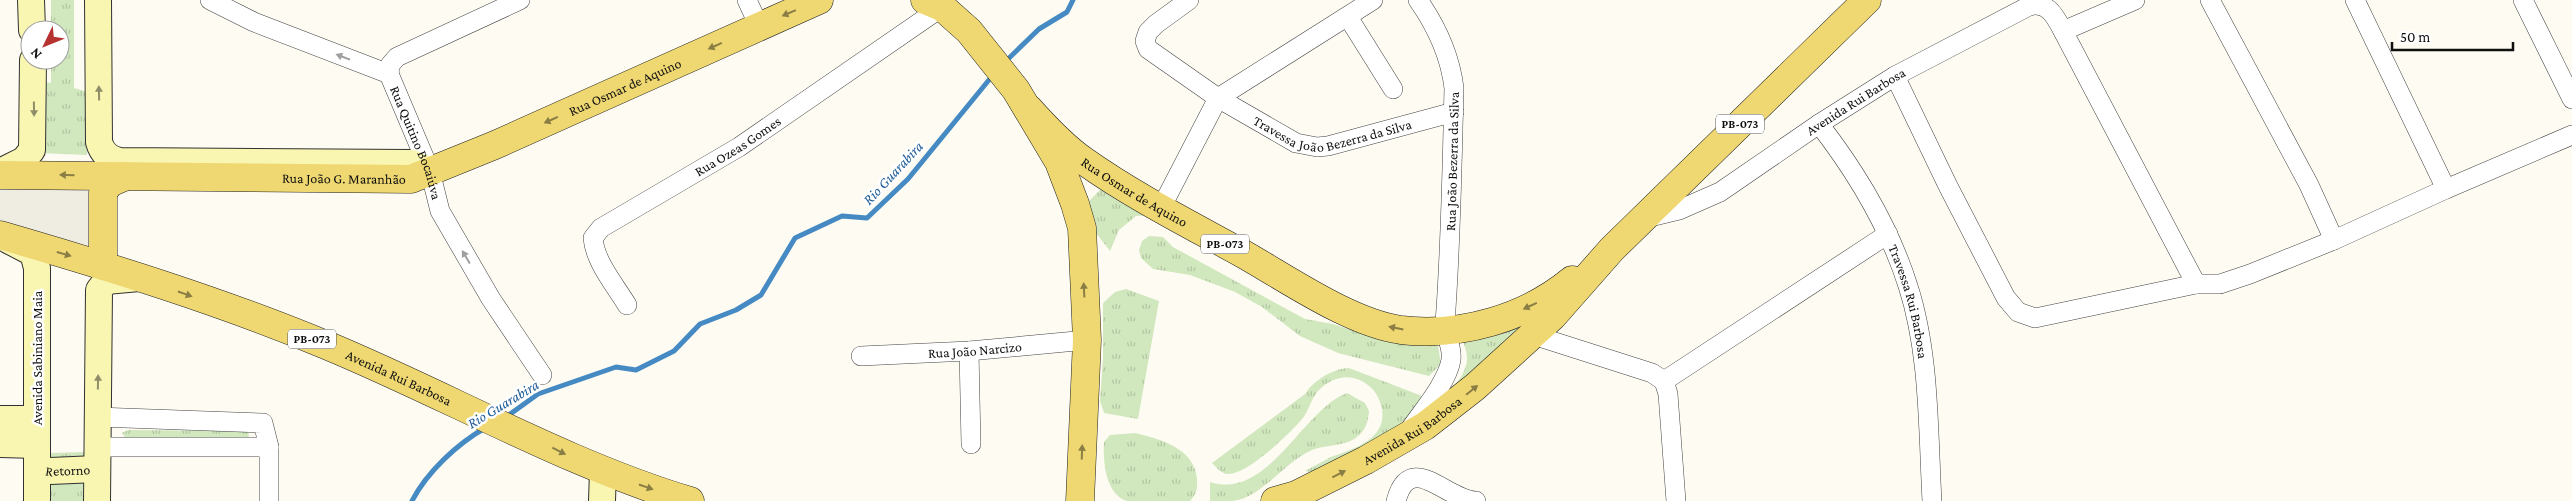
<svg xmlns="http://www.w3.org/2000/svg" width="2572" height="501" font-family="'Crimson Pro',serif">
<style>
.park{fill:url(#park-tufts)}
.plaza{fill:#efece1}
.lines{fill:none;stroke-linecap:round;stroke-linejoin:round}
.stream{stroke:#468ac4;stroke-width:5}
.street-casing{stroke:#424242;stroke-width:20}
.secondary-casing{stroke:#313131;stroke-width:28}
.primary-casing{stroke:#202020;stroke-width:29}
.street{stroke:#fff;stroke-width:19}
.secondary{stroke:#f9f6b2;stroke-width:26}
.primary{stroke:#efd872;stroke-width:28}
.oneway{fill:#8a7e45}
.oneway2{fill:#9f9f9f}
.oneway3{fill:#908e69}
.labels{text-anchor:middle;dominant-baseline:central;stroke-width:5;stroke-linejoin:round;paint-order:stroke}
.shield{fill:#fff;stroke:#575757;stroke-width:1}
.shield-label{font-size:12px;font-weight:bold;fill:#0f0f0f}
.street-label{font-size:14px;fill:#0f0f0f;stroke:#fff}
.water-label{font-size:15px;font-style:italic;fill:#205d99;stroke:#fff}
</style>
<defs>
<pattern id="park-tufts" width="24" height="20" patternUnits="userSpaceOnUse" patternTransform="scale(1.25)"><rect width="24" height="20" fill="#d1e7be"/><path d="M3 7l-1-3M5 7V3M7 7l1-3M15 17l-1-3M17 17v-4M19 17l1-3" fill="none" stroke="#b2c5a2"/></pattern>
</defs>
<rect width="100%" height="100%" fill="#fefcf2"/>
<g class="park">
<path d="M51,0H74V88L88,92L87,155L38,153L39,81L51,83V60H60V30H51Z"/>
<path d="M1102,188L1155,215L1136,216L1119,230L1110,251L1092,228L1088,202Z"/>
<path d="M1149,236L1163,237L1173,247L1305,319L1333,324L1363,334L1431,342L1438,346L1441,364L1429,376L1338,353L1300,336L1262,307L1235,292L1190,275L1153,269L1141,258L1139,250L1142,241Z"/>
<path d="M1126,289L1159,301L1138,419L1104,413L1100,401L1103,358V303L1115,292Z"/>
<path d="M1548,311L1474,379L1457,383C1469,365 1470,357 1461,337Z"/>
<path d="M1349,368L1422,396L1405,426L1347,461L1309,472L1305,471C1313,467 1321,462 1329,458C1351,449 1387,441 1382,409C1380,400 1376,391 1369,386C1352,372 1333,376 1318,391C1311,399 1309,410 1303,418C1291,432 1247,476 1227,474C1221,473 1216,467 1212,463L1305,394C1314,380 1332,369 1349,368Z"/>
<path d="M1347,393L1365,403L1369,411C1368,422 1366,430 1357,437C1344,447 1325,444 1310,451C1284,463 1261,498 1233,501C1225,501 1217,501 1210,501V482C1268,501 1303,409 1347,393Z"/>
<path d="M128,430L243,431L248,432L249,436L248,438L126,439L122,433Z"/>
<path d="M1135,433C1161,439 1195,449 1197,479C1198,488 1196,495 1190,501C1175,501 1140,501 1127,501C1105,494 1103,461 1104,442L1110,435Z"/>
<path d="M86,452V501H49V453Z"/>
</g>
<path class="plaza" d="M91,180L92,246L0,225V181Z"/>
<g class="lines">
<g class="stream">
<path d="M1005,62L1039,29L1067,12L1073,0"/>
<path d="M506,417L538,394L616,367L636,370L674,351L700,324L736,310L761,295L795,238L842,216L867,218L908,179L993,75"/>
<path d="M412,501C427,472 457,444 485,428"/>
</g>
<g class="street-casing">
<g id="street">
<path id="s1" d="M210,0L254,22L389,74L430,171L440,211L491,299L542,375"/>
<path d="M747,0L759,26"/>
<path id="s2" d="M1189,0L1156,24L1148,32L1145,41L1148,49L1218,98L1296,143L1317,147L1328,146L1454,112"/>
<path d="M2210,0L2309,185L2334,240"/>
<path d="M2355,0L2446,189"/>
<path d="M2523,0L2572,99"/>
<path d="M1348,17L1393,89"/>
<path d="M2063,31L2135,0"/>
<path d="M389,74L390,65L397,57L520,0"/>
<path d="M1895,76L1948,186L2006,298L2018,312L2035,318L2196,284H2220L2250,274L2334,240L2446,189L2572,135"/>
<path id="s3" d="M1819,124C1857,173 1889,226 1908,286C1930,354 1928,431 1932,501"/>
<path d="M1161,208L1218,98L1373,0"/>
<path id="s4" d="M1646,218L1679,210L1720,192L1819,124L1895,76L2029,6C2048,1 2055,16 2063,31L2196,284"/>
<path id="s5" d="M627,305C615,285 595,262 593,238L601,228L739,147L942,7"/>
<path d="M1533,335L1652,373L1664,381L1668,394L1676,501"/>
<path d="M969,351L971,444"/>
<path id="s6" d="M861,356L969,351L1087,340"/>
<path d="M1664,381L1888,234"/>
<path d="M97,417L263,423L269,447V501"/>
<path id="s7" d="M1408,432C1421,413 1447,383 1451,360C1453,347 1445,337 1445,323C1451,245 1452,166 1454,88C1450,55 1437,27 1418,0"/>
<path d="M97,447H269"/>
<path d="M1396,501C1410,449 1446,500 1476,501"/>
</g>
</g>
<g class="secondary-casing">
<g id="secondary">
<path d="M31,0L32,30"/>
<path d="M98,0L99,142C102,153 109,159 120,161L412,163L430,171"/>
<path d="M0,172L24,160L32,150L33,60"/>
<path d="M8,240L33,253L37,268V501"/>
<path d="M0,419H36"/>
<path d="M0,444L36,445"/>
<path id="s8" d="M38,469L50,471L97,469"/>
<path d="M97,501L99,290L106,281L139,278"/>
<path d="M602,501L603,471"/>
</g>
</g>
<g class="primary-casing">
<g id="primary">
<path d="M925,0L942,7L969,31L1016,90L1059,162L1075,204L1082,228L1087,340L1080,501"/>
<path id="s9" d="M1029,109C1046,128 1064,147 1084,161C1135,197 1191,225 1245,255C1289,280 1351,323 1401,330C1461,337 1526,318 1572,280"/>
<path id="s10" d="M0,175L411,179L495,145L819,0"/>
<path id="s11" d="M0,235C110,267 220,301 326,345C447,395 564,463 690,501"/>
<path d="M103,266V192L110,183L126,176"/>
<path id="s12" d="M1275,501L1296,495L1366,460L1425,426L1475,387L1553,316L1612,249L1867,0"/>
</g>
</g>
<use href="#street" class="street"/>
<use href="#secondary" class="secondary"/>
<use href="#primary" class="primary"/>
</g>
<defs><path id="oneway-solid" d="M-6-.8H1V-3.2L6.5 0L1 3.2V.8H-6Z" transform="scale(1.25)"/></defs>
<g class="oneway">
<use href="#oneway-solid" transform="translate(789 13) rotate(157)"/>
<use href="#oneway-solid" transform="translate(715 46) rotate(156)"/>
<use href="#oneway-solid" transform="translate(551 120) rotate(156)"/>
<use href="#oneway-solid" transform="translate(67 175) rotate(-179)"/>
<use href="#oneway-solid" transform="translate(64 254) rotate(16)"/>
<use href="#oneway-solid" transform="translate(1084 290) rotate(-93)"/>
<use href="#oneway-solid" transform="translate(185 294) rotate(19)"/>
<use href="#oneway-solid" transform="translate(1530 306) rotate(155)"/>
<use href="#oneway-solid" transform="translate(1396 328) rotate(-169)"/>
<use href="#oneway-solid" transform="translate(1472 390) rotate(-39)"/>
<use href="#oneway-solid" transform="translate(559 451) rotate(27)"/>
<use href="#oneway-solid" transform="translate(1082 452) rotate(-88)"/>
<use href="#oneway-solid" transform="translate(1339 474) rotate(-27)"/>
<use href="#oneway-solid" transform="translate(646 487) rotate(19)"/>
</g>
<g class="oneway2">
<use href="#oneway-solid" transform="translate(343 57) rotate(-159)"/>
<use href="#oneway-solid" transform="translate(466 257) rotate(-121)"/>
</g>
<g class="oneway3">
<use href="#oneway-solid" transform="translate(99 93) rotate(-91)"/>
<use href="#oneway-solid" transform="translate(34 109) rotate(89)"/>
<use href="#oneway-solid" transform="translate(98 382) rotate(-89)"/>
</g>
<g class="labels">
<g class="shield">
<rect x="1716" y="114.5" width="48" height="19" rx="4"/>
<rect x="1201" y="234.5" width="48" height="19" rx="4"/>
<rect x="288" y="329.5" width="48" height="19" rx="4"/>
</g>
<g class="shield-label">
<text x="1740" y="124">PB-073</text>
<text x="1225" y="244">PB-073</text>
<text x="312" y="339">PB-073</text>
</g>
<g class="street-label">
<text stroke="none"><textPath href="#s10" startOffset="644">Rua Osmar de Aquino</textPath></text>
<text stroke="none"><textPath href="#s4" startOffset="242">Avenida Rui Barbosa</textPath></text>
<text stroke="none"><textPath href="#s2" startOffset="281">Travessa João Bezerra da Silva</textPath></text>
<text stroke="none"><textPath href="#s1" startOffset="268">Rua Quitino Bocaiúva</textPath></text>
<text stroke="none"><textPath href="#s5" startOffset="248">Rua Ozeas Gomes</textPath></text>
<text stroke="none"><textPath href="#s7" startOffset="284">Rua João Bezerra da Silva</textPath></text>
<text stroke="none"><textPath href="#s10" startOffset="344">Rua João G. Maranhão</textPath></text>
<text stroke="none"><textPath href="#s9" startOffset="135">Rua Osmar de Aquino</textPath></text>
<text stroke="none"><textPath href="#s3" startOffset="201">Travessa Rui Barbosa</textPath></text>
<text stroke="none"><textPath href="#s6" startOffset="114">Rua João Narcizo</textPath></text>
<text transform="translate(37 358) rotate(-90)">Avenida Sabiniano Maia</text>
<text stroke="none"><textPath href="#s11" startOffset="424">Avenida Rui Barbosa</textPath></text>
<text stroke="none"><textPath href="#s12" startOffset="155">Avenida Rui Barbosa</textPath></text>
<text stroke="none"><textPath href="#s8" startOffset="30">Retorno</textPath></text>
</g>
<g class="water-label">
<text transform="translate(893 173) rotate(-47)">Rio Guarabira</text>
<text transform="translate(503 404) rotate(-31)">Rio Guarabira</text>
</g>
</g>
<g transform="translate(45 45) rotate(227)"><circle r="24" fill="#ffffff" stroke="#9f9f9f"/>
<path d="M0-4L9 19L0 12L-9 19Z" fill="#b63230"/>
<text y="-8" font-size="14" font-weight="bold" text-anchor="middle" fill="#0f0f0f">N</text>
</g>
<path d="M2392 42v8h121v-8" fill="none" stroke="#0f0f0f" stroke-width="2.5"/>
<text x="2400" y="42" font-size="15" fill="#0f0f0f" stroke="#ffffff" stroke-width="4" paint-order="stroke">50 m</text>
</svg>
